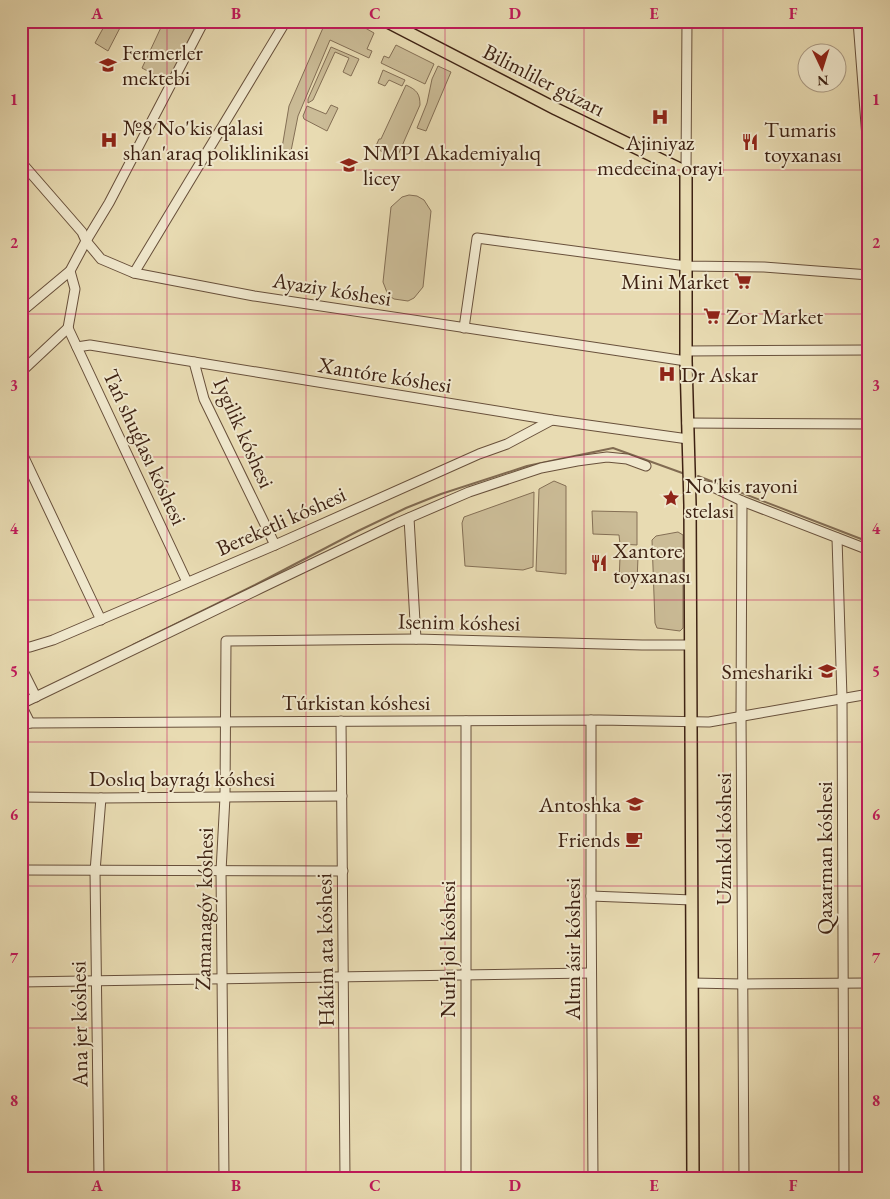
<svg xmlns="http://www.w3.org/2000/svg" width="890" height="1199" font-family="'EB Garamond',serif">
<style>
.green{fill:#cbbc97;stroke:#846f55}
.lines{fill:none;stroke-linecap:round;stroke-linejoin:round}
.stream{stroke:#816b52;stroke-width:2}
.minor-casing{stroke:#68503b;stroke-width:11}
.major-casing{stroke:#3e2213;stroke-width:14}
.minor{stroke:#f0e8cd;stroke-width:9}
.major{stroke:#e8dbb2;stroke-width:11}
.grid{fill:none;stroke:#c2185b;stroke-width:1;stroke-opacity:0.55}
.labels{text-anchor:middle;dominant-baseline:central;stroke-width:4;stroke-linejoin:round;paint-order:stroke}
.poi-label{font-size:22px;fill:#3e2213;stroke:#f0e8cd;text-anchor:start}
.street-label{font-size:22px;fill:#3e2213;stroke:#f0e8cd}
.neatline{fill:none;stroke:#c2185b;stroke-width:2}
.grid-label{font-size:16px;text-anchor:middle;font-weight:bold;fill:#c2185b}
</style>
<rect width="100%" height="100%" fill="#e8dbb2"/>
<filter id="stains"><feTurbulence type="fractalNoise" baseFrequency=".004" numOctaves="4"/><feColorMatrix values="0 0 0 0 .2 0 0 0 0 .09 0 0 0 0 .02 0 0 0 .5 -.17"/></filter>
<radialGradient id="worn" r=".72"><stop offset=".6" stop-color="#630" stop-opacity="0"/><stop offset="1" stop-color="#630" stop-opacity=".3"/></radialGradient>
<g class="green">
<path d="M107,21L123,22L108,51L95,43Z"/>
<path d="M164,21H198L168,82L142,68Z"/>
<path d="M326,21H353L374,33L367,49L372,51L369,58L330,40L298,116L289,161L280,160L289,106Z"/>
<path d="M396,45L434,64L425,84L381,63L384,56L389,58Z"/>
<path d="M331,47L359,59L351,76L343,72L349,58L335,52L313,100L308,103V99Z"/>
<path d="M438,66L451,72L426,131L417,128L427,103L432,79Z"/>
<path d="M383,70L405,80L402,86L389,80L385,86L378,83Z"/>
<path d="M406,85C417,90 420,94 420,105L398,155L391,156L375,148L379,139H381Z"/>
<path d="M331,105L338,108L327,131L304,119L303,116L307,106L326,114Z"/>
<path d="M409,195L417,196L424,200L431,211L423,287L414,298L408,301L394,299L388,295L383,282L391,207L402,197Z"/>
<path d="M554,481L566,486V574L536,571L539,489Z"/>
<path d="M534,492L533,567L523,570L465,566L462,523L464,517Z"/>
<path d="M592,511L637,512V545L620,544L619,535L593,534Z"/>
<path d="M678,532L683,535V628L680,631L657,628L655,623L652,540L656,536Z"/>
<path d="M620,557H638L637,582H619Z"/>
</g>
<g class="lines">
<g class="stream">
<path d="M698,476L869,542"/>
<path d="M133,645L255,585L358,531L406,508L441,494L527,466L613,448L685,474"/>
</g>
<g class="minor-casing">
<g id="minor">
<path d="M858,21L869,163"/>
<path d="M21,162L82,232L86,241L101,259L134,273L254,296L686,361"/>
<path d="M686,172L687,21"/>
<path d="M134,273L286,21"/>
<path d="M21,312L70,271L86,241L109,203L204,21"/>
<path d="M68,328L187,582"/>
<path d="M68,328L75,289L70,271"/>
<path d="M464,328L477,238L686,266L764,267L869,275"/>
<path d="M77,347L90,345L552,420L688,439"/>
<path d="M686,351L869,350"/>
<path d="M194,362L204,399L275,545"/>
<path d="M21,372L68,328"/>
<path d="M687,423L869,424"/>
<path d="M21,451L101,620"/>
<path d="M689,482L715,488L742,501L869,550"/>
<path d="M742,501L741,716L744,1178"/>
<path d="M409,518L416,639"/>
<path d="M837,538L842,698L844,1178"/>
<path d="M21,648L30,647L53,640L275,545L479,454L507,444L552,420"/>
<path d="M21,667L36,697"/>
<path d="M21,704L261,588L397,523L469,492L541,468L577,461L607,457L627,459L646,466"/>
<path d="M21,705L30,723"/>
<path d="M591,720V896L593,1178"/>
<path d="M341,721L345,1178"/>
<path d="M466,721V1178"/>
<path d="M21,725L30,723L599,720L709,722L869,694"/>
<path d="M21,797L101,798L342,796"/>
<path d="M21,870L343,871"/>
<path d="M591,896L692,900"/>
<path d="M21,982L591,973"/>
<path d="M692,983L742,984L869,983"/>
<path d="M99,1178L95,871L101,798"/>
<path d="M224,1178L221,871L225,797L226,641L416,639L642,645H690"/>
</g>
</g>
<g class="major-casing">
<path id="major" d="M386,21L556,109L686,172V361L690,505L693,1178"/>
</g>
<use href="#minor" class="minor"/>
<use href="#major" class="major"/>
</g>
<path class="grid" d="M167,21V1178M306,21V1178M445,21V1178M584,21V1178M723,21V1178M21,170H869M21,314H869M21,457H869M21,600H869M21,742H869M21,886H869M21,1028H869"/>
<defs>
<g id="school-bare" transform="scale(1.35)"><path d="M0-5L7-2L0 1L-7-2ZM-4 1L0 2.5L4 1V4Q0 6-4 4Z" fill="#8f2418" stroke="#f0e8cd" stroke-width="2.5" paint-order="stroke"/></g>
<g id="hospital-bare" transform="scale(1.35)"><path d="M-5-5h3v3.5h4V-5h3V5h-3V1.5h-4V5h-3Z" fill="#8f2418" stroke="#f0e8cd" stroke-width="2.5" paint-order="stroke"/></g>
<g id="restaurant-bare" transform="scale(1.35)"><path d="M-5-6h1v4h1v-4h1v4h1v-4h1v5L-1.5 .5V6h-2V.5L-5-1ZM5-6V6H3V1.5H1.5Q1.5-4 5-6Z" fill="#8f2418" stroke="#f0e8cd" stroke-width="2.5" paint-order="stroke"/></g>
<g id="university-bare" transform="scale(1.35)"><path d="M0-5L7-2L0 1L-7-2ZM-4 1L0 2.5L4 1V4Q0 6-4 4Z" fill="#8f2418" stroke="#f0e8cd" stroke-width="2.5" paint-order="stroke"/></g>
<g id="supermarket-bare" transform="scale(1.35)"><path d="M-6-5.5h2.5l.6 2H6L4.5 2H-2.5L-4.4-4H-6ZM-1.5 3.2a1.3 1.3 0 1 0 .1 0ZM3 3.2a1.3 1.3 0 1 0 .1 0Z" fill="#8f2418" stroke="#f0e8cd" stroke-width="2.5" paint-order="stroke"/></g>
<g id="sight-bare" transform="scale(1.35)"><path d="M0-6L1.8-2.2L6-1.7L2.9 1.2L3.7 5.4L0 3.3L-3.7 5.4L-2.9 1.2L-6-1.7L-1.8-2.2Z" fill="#8f2418" stroke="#f0e8cd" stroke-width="2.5" paint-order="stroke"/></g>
<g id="cafe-bare" transform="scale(1.35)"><path d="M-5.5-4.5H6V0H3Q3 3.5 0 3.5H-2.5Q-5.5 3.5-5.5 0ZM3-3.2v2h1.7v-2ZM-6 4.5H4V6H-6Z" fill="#8f2418" stroke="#f0e8cd" stroke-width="2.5" paint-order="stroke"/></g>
</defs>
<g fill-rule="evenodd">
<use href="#school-bare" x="108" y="65"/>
<use href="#hospital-bare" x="660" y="117"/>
<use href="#hospital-bare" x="109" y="140"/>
<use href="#restaurant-bare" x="750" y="142"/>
<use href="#university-bare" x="349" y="165"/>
<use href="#supermarket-bare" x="743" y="281"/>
<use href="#supermarket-bare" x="712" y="316"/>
<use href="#hospital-bare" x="667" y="374"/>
<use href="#sight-bare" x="671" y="498"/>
<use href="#restaurant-bare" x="599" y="563"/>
<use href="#school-bare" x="827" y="671"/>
<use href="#school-bare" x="635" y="804"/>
<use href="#cafe-bare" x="634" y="839"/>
</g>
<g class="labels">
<g class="poi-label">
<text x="122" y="52">Fermerler<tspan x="122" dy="25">mektebi</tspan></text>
<text x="123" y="127">№8 No'kis qalasi<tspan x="123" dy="25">shan'araq poliklinikasi</tspan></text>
<text x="764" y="129">Tumaris<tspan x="764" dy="25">toyxanası</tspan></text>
<text x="660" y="142" text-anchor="middle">Ajiniyaz<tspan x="660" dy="25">medecina orayi</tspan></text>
<text x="363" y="152">NMPI Akademiyalıq<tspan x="363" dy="25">licey</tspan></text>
<text x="729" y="281" text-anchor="end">Mini Market</text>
<text x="726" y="316">Zor Market</text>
<text x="681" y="374">Dr Askar</text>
<text x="685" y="485">No'kis rayoni<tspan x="685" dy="25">stelasi</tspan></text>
<text x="613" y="550">Xantore<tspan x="613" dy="25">toyxanası</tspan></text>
<text x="813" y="671" text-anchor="end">Smeshariki</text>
<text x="621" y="804" text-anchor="end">Antoshka</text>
<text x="620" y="839" text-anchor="end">Friends</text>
</g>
<g class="street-label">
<text transform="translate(544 80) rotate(27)">Bilimliler gúzarı</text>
<text transform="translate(332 289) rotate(9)">Ayaziy kóshesi</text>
<text transform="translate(385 375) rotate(9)">Xantóre kóshesi</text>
<text transform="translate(244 433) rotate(66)">Iygilik kóshesi</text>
<text transform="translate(145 447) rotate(65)">Tań shuǵlası kóshesi</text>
<text transform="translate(281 521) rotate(-24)">Bereketli kóshesi</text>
<text transform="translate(459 622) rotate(1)">Isenim kóshesi</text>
<text x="356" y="702">Túrkistan kóshesi</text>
<text x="182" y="778">Doslıq bayraǵı kóshesi</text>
<text transform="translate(723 839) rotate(-90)">Uzınkól kóshesi</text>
<text transform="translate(824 858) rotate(-90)">Qaxarman kóshesi</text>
<text transform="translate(204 909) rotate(-89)">Zamanagóy kóshesi</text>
<text transform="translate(447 949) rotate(-90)">Nurlı jol kóshesi</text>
<text transform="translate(572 949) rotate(-90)">Altın ásir kóshesi</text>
<text transform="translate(325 950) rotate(-91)">Hákim ata kóshesi</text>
<text transform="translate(79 1024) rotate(-91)">Ana jer kóshesi</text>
</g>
</g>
<rect width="890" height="1199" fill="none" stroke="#e8dbb2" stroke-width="55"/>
<g transform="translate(822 68) rotate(176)"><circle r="24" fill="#f0e8cd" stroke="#a99983"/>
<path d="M0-4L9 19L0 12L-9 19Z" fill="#8f2418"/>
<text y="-8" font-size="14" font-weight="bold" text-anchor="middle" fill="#3e2213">N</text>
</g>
<rect x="28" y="28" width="834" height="1144" class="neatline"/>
<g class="grid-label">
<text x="97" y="19">A</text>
<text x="236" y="19">B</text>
<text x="375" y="19">C</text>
<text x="515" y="19">D</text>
<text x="654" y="19">E</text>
<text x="793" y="19">F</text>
<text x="14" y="105">1</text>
<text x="876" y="105">1</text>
<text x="14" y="248">2</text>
<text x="876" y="248">2</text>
<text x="14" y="391">3</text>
<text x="876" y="391">3</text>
<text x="14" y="534">4</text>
<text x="876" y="534">4</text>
<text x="14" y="677">5</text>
<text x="876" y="677">5</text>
<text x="14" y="820">6</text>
<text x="876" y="820">6</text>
<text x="14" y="963">7</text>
<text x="876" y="963">7</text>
<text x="14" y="1106">8</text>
<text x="876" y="1106">8</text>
<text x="97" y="1191">A</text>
<text x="236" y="1191">B</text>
<text x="375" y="1191">C</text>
<text x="515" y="1191">D</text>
<text x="654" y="1191">E</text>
<text x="793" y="1191">F</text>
</g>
<rect width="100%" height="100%" filter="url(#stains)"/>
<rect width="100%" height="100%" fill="url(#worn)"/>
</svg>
